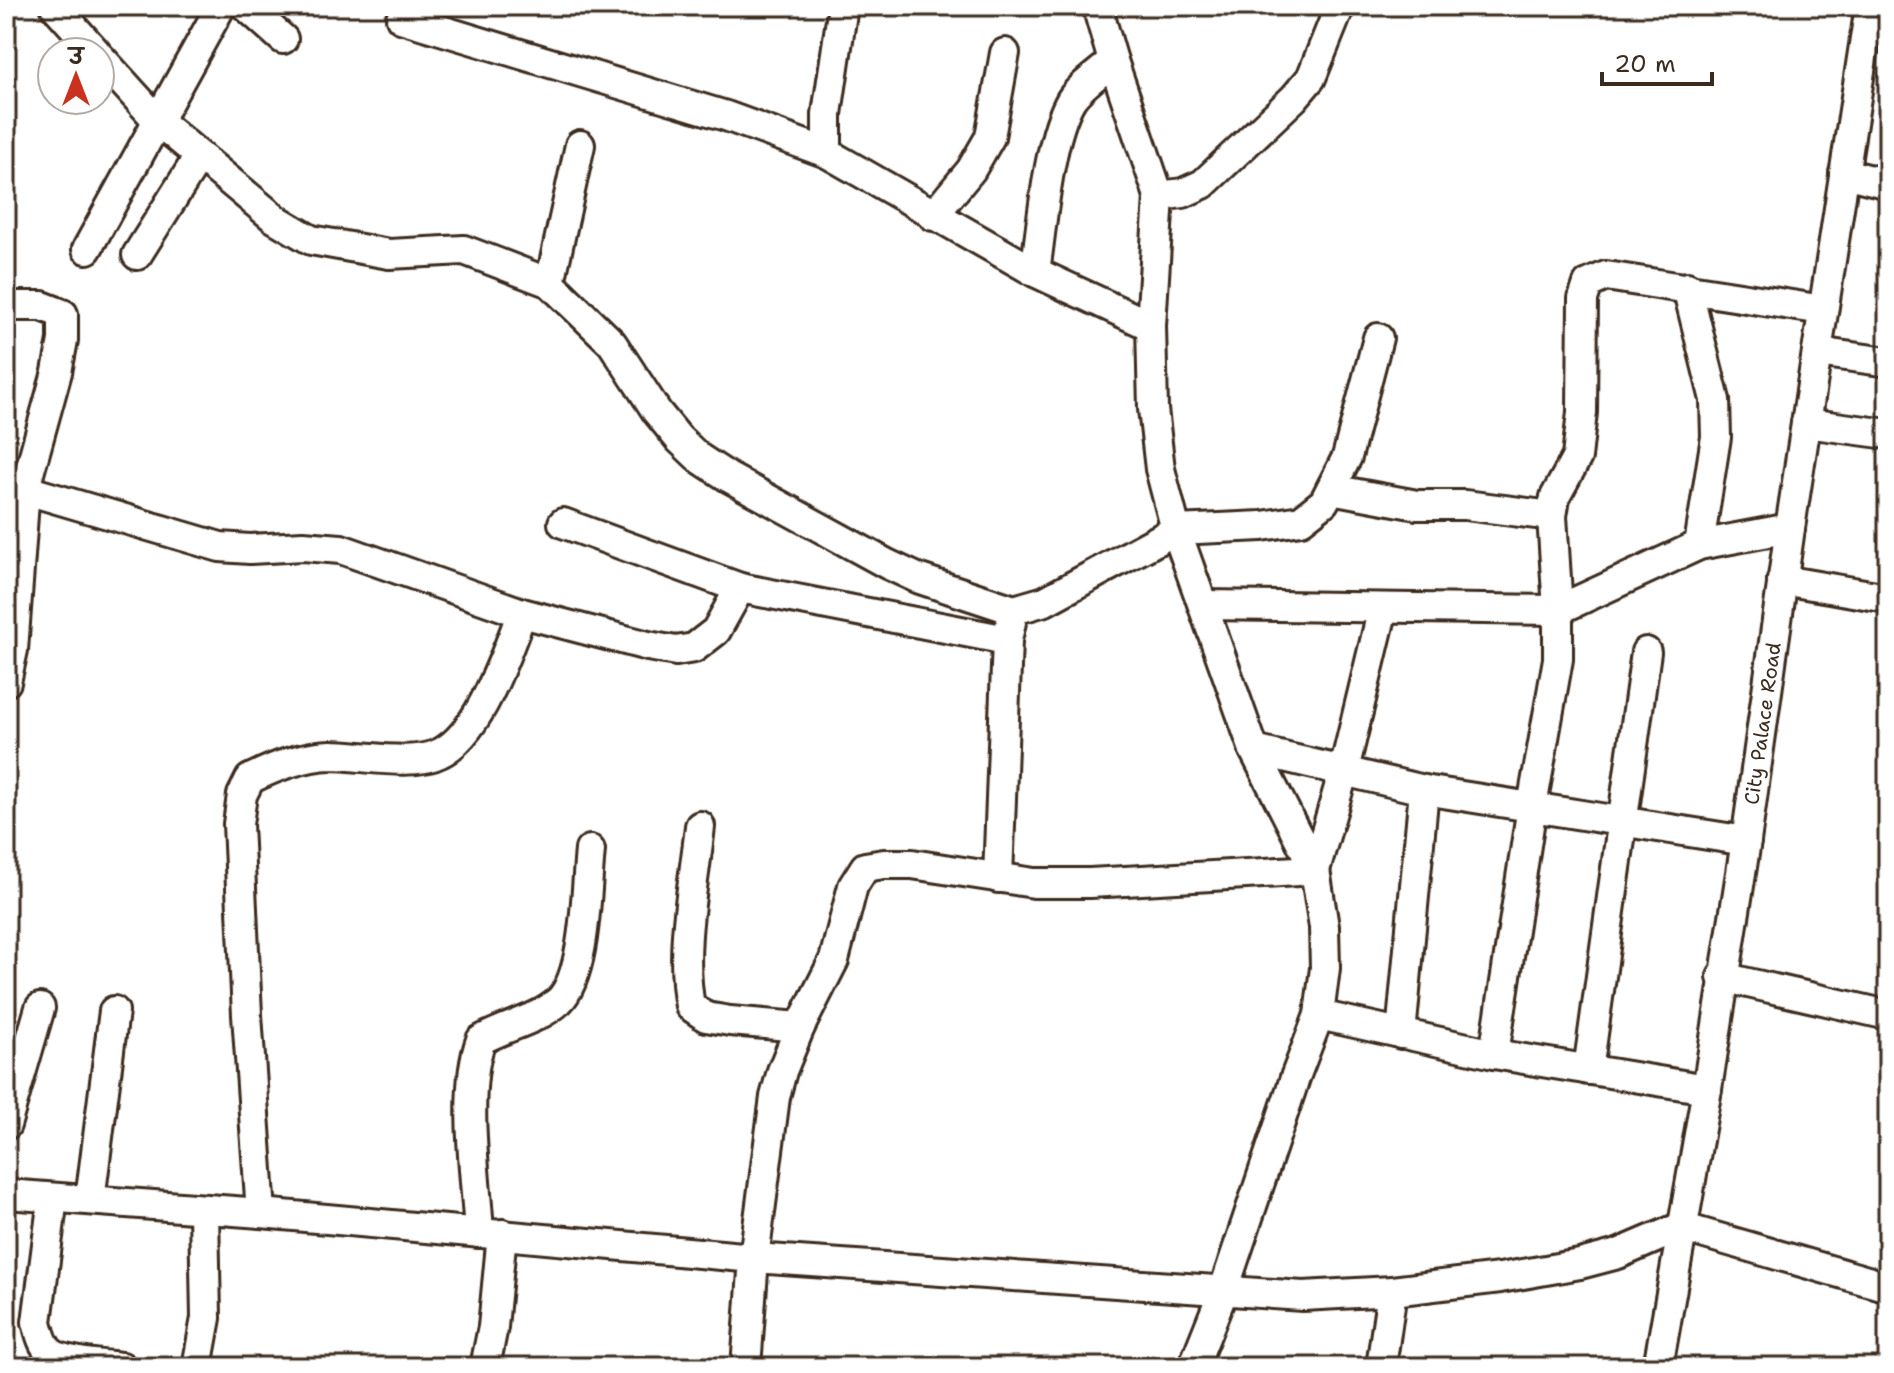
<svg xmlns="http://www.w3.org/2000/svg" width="1894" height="1373" font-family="'Shantell Sans','Playpen Sans Deva',sans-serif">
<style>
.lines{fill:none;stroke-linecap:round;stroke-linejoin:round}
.minor-casing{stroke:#3b2a1e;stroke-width:34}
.minor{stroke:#fff;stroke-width:28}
.labels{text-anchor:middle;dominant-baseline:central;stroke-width:6;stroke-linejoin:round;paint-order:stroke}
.street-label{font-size:20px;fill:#3b2a1e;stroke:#fff}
</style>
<rect width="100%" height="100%" fill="#fff"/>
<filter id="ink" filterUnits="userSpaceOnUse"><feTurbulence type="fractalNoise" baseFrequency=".0125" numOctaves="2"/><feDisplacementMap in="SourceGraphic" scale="16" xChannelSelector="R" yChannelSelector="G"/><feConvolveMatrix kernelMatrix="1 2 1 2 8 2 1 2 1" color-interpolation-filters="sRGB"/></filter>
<g filter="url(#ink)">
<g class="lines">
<g class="minor-casing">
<g id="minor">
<path d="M55,6L96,52"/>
<path d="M246,6L283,39"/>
<path d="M843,6L827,114V153L1035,272L1151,326"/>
<path d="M1097,6L1113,61L1159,196L1151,326L1153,409L1160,469L1176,530L1254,750L1315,870L1324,927L1325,968L1319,1015L1296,1075L1223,1292L1193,1367"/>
<path d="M401,18L726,116L827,153"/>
<path d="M100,57L159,122L274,218L311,240L389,254L464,250L550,283L612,343L657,412L679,439L699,458L728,477L887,564L917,578L1014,610L1045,601L1176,530L1262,526L1301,520L1324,502L1347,457L1378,338"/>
<path d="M1844,173L1888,184"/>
<path d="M1159,196L1183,193L1203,184L1294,98L1311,78L1340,6"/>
<path d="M933,216L971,170L990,137L1005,53"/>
<path d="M87,249L221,6"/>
<path d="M137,255L198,158"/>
<path d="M1035,272C1042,226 1048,139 1071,100C1080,86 1100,73 1113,61"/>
<path d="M550,283L580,145"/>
<path d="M1687,287L1715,400L1716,437L1699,545"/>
<path d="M6,306H42L63,314V340L57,372L25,488L13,650L6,682"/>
<path d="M1817,352L1888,362"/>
<path d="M1806,423L1888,434"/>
<path d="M6,484L220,547L250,549L303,546L341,549L522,613L648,646L676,651L694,648L716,631L740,588"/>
<path d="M1331,489L1417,505H1465L1552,516"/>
<path d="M563,523L740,588L1007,640"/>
<path d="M1782,580L1888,598"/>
<path d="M1204,605L1558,610L1699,545L1790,528"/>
<path d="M1254,750L1424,790L1746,841"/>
<path d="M700,826C694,884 679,948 690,1006L706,1017L730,1021L800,1027"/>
<path d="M998,878L1007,640L1011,622"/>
<path d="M1722,977L1888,1015"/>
<path d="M1319,1015L1494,1054L1707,1089"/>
<path d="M1401,1034L1424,790"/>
<path d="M1494,1054L1532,806L1558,659V610L1552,516L1555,497L1577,457L1582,412L1583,299L1588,284L1606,276L1823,310"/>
<path d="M1588,1070L1646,652"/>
<path d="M6,1125L40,1008"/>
<path d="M6,1194L261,1213L754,1258L1303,1296L1392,1291L1500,1278L1580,1264L1618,1254L1681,1227"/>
<path d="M53,1198L37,1322C40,1333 42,1344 50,1352C63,1363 105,1365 122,1367"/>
<path d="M90,1200L114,1011"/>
<path d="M261,1213L247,1015L238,824L242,795L250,779C276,766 302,756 331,755C362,755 413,767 440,753C481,733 506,652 522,613"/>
<path d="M1681,1227L1888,1287"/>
<path d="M479,1233C476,1177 462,1091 481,1040C506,1026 538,1020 559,1001C586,975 586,888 590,850"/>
<path d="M197,1367L206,1318L204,1210"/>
<path d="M485,1367L493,1327L502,1234"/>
<path d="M746,1367L754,1258L775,1097L782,1071L800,1027L834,960L853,886L865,867L884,864H912L1034,883H1090L1315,870L1344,770L1383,608"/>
<path d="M1381,1367L1392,1291"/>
<path id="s1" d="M1658,1367L1707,1089L1746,841L1790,528L1870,6"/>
</g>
</g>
<use href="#minor" class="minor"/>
</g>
</g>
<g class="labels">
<g class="street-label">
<text stroke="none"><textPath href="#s1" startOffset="652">City Palace Road</textPath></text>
</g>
</g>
<rect width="1894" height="1373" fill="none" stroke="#fff" stroke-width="32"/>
<rect x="16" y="16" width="1862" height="1341" fill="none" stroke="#3b2a1e" stroke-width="3" filter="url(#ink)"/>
<g transform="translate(76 76)"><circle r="38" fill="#ffffff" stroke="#b1aaa5" stroke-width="2"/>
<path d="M0-6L14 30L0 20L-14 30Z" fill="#c8321e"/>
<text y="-12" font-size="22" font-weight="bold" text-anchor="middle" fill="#3b2a1e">उ</text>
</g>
<path d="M1602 72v12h110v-12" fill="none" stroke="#3b2a1e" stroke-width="4"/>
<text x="1614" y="72" font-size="24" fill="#3b2a1e" stroke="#ffffff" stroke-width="6" paint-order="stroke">20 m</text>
</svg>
